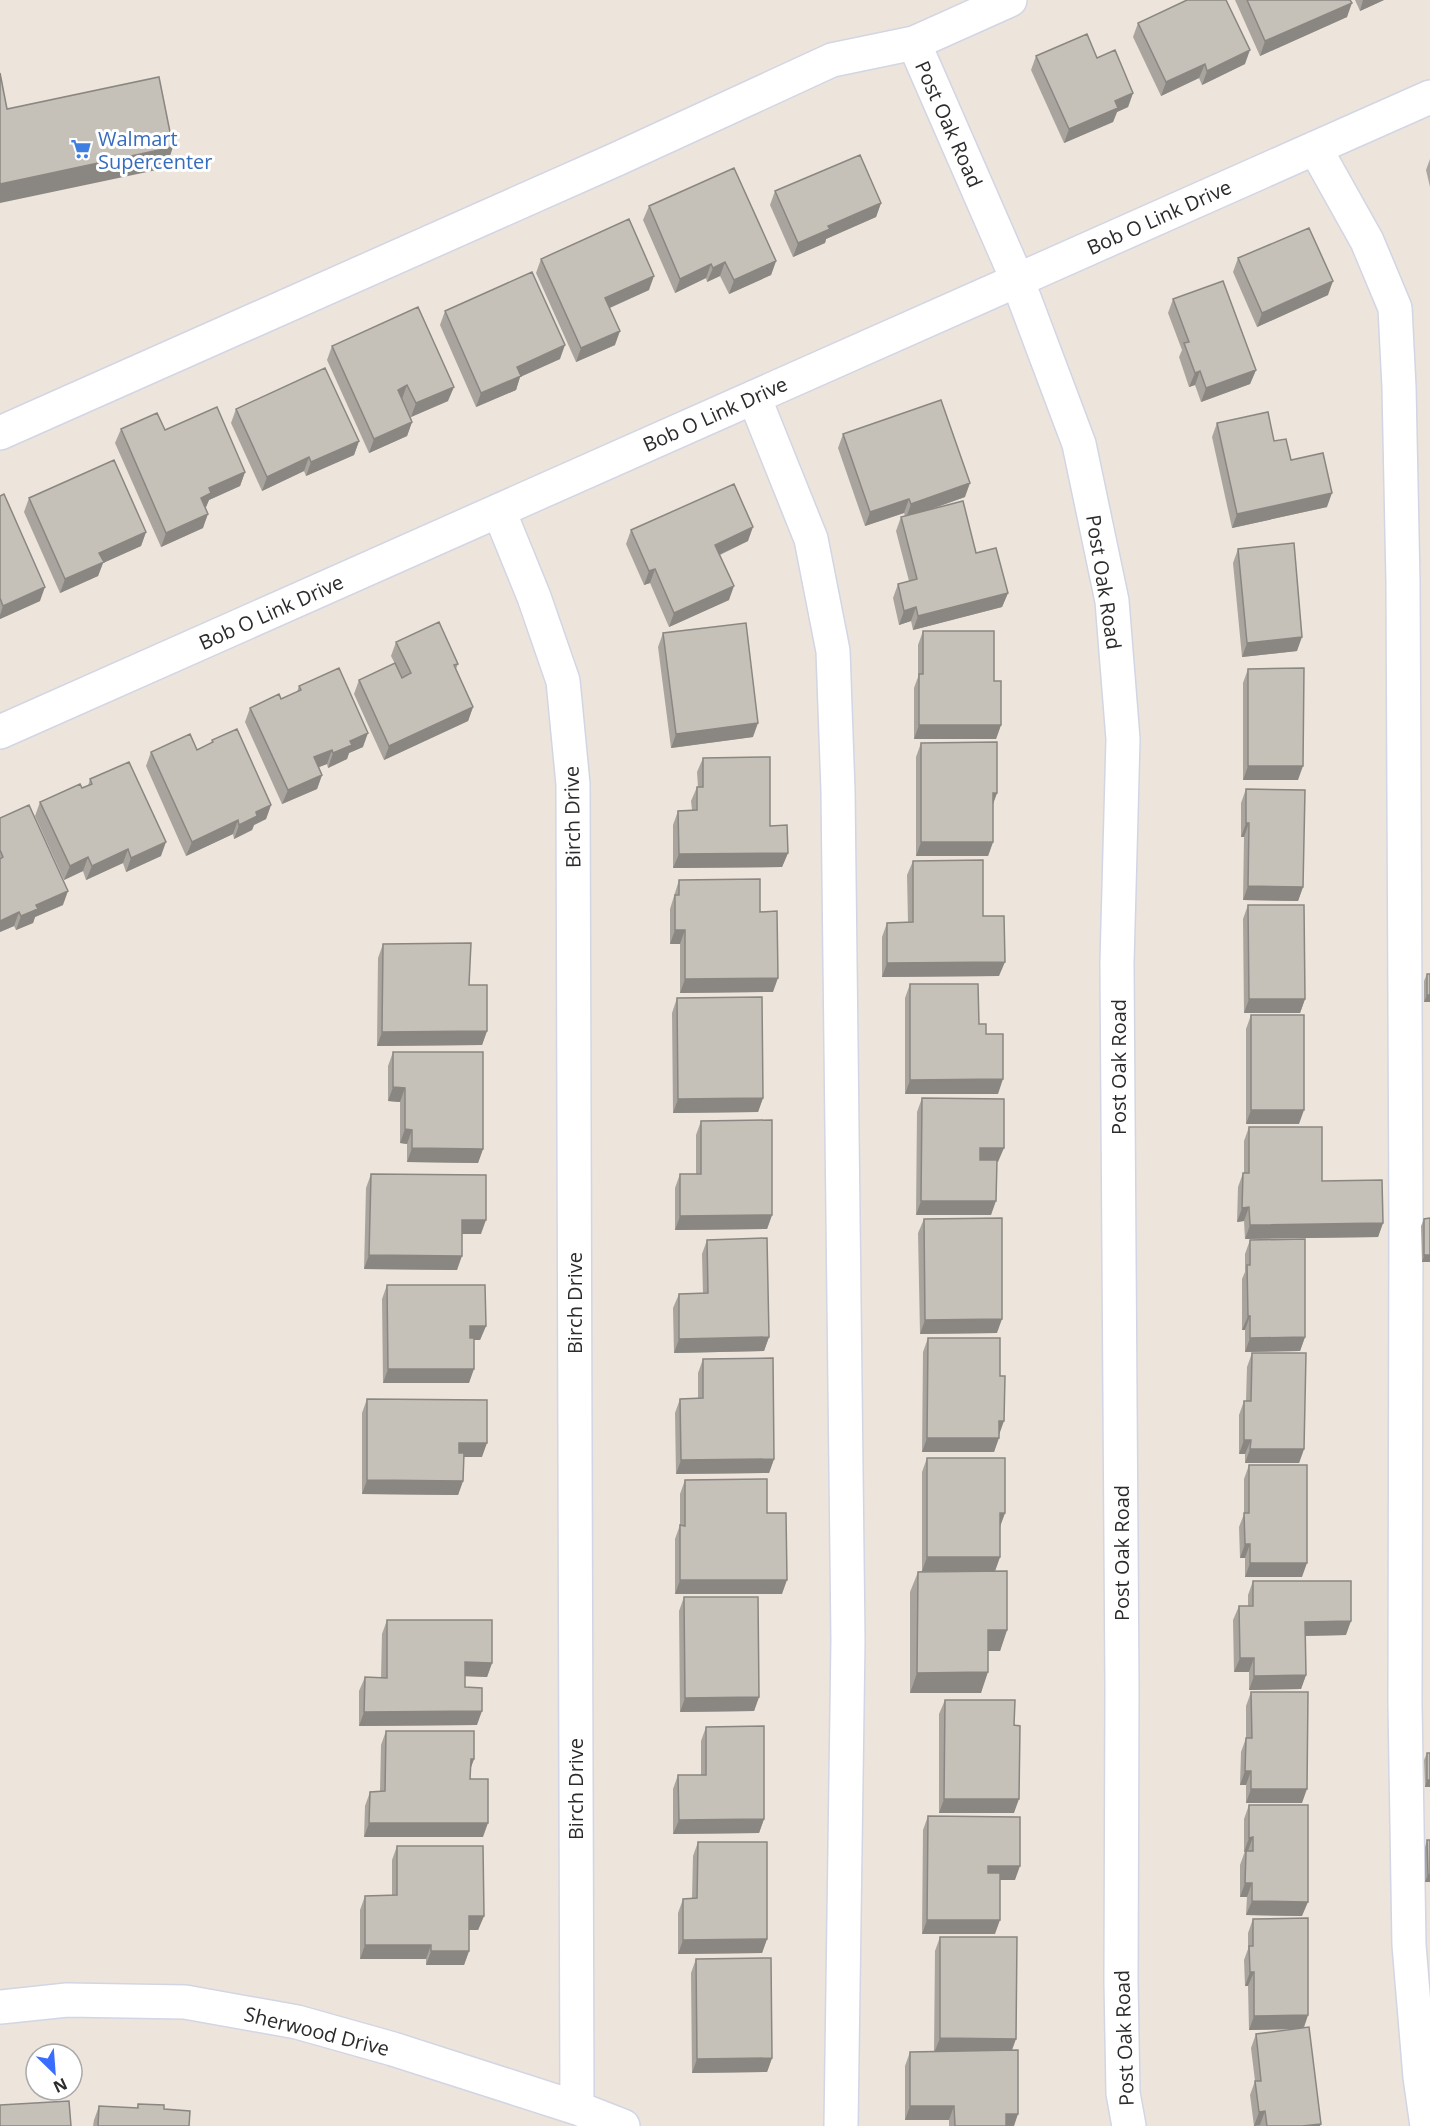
<svg xmlns="http://www.w3.org/2000/svg" width="1430" height="2126" font-family="'Open Sans',sans-serif">
	<style>
		.lines { fill: none; stroke-linecap: round; stroke-linejoin: round }
		.minor-casing { stroke: #d2d6e4; stroke-width: 36 }
		.minor { stroke: #fff; stroke-width: 33 }
		.wall { fill: #a9a59e }
		.shaded-wall { fill: #8a8681 }
		.building { fill: #c5c0b8; stroke: #8a8681; stroke-width: 1.5 }
		.labels { text-anchor: middle; dominant-baseline: central; stroke-width: 6; stroke-linejoin: round; paint-order: stroke }
		.street-label { font-size: 20px; fill: #2b2b2b; stroke: #fff }
		.shop-label { font-size: 20px; fill: #366cbe; stroke: #fff; text-anchor: start }
	</style>
	<rect width="100%" height="100%" fill="#ede4dc"/>
	<g class="lines">
		<g class="minor-casing">
			<path id="minor" d="M914 43 1017 279 1079 444 1112 601 1123 739 1117 963 1122 1689 1121 1982 1123 2093 1129 2126
				M1315 148 1367 241 1395 308 1399 387 1403 582 1406 1218 1405 1704 1409 1945 1420 2077 1427 2126
				M754 397 811 539 833 651 838 791 848 1640 841 2126
				M0 433 617 159 832 60 914 43 1010 0
				M499 511 534 597 563 681 573 784 577 2108
				M0 732 1430 97
				M0 2007 67 2000 185 2002 297 2022 393 2049 577 2108 623 2126"/>
		</g>
		<use href="#minor" class="minor"/>
	</g>
	<path class="wall" d="M1235 0H1350L1347 17 1260 56Z
		M1355 0H1384L1360 11Z
		M1138 23 1245 64 1202 85 1199 78 1161 96 1133 37Z
		M1036 56 1097 58 1133 93 1128 107 1117 112 1113 122 1064 143 1031 70Z
		M1430 159V187L1426 170Z
		M775 191 881 203 876 217 826 239 825 243 793 257 770 205Z
		M649 206 776 261 771 275 729 294 720 276 707 282 706 278 675 293 643 220Z
		M1238 258 1328 295 1257 327 1233 272Z
		M541 259 649 290 610 308 615 345 576 362 536 273Z
		M1173 299 1256 370 1250 384 1201 402 1195 385 1189 387 1179 357 1182 350 1168 313Z
		M445 311 560 359 520 377 516 390 476 407 440 325Z
		M332 346 448 401 411 417 412 422 407 436 369 453 327 360Z
		M236 409 359 441 354 455 306 476 304 471 262 491 231 423Z
		M1217 423 1274 441 1291 460 1327 507 1232 528 1212 437Z
		M121 429 165 430 245 472 240 486 209 500 206 507H205L203 528 161 547 115 443Z
		M843 434 965 497 931 509 976 553 1008 593 1002 607 913 630 911 621 899 625 893 598 898 584 909 581 896 531 901 517 905 516 904 513 865 526 838 448Z
		M0 496 40 601 0 619Z
		M29 498 146 532 141 546 103 563 98 576 60 593 24 512Z
		M631 530 748 541 720 555 729 600 669 627 650 583 644 585 626 544Z
		M1238 549 1297 651 1242 657 1233 563Z
		M923 631 994 681 1001 725 996 739H914V688L918 677V645Z
		M663 633 753 737 671 748 658 647Z
		M396 642 458 664 456 669 473 707 468 721 384 760 354 694 359 680 395 664 391 656Z
		M1248 669 1298 780H1243V683Z
		M299 686 363 747 349 753 347 759 328 768 327 764 319 767 322 775 317 789 282 804 245 722 250 708 281 699 297 692Z
		M212 740 271 805 266 819 254 825 252 830 234 839 233 834 186 856 146 766 151 752 197 750 211 743Z
		M921 743 997 793 993 803V842L988 856H916V757Z
		M703 758 770 826 788 853 782 867 673 868V825L678 811 692 810 691 801 697 787H698L697 772Z
		M90 779 161 856 126 872 123 863 86 880 83 871 64 880 35 816 40 802 88 786Z
		M1246 789 1303 887 1298 901 1243 900 1244 837H1241V803Z
		M0 818 63 905 35 917 33 923 16 930 14 926 0 932Z
		M913 861 999 976 882 977V937L887 923 908 922 907 875Z
		M679 880 760 912 773 992 680 993V944H670V909Z
		M1248 905 1305 999 1300 1013H1244L1243 919Z
		M383 944 469 985 487 1031 482 1045 377 1046 378 958Z
		M1427 974H1430V1002H1424V981Z
		M910 984 979 1024 986 1034 998 1094H905V998Z
		M677 998 763 1098 758 1112 673 1113 672 1013Z
		M1251 1015 1299 1124H1246V1029Z
		M393 1052 483 1149 478 1163 407 1162V1144L400 1143V1102L388 1101V1066Z
		M922 1098 998 1162H997L991 1215H916L917 1112Z
		M701 1121 772 1215 767 1229 675 1230V1188L680 1174H696V1135Z
		M1249 1127 1322 1181 1383 1223 1378 1237 1245 1239 1244 1221 1237 1222 1238 1187 1243 1173H1244V1141Z
		M371 1174 481 1234H462L457 1270 364 1269 366 1188Z
		M924 1219 997 1333 920 1334 918 1233Z
		M1424 1219 1430 1262H1422L1421 1226Z
		M707 1240 769 1337 764 1351 674 1353 673 1308 679 1294H703L702 1254Z
		M1250 1240 1305 1337 1300 1351 1245 1352V1330H1242V1279L1245 1272V1254Z
		M387 1285 486 1326 480 1340H474L469 1383H383L382 1299Z
		M928 1338 999 1435 994 1452H922L923 1352Z
		M1252 1353 1304 1449 1299 1463H1245V1454H1239V1415L1244 1401H1246L1247 1367Z
		M703 1359 774 1459 769 1473 676 1474 675 1413 680 1399 698 1398V1373Z
		M367 1399 482 1457H464L463 1481 458 1495 362 1494V1413Z
		M927 1458 1005 1513 1000 1525V1557L995 1571 1007 1630 1000 1651H988L981 1693H910V1592L918 1572 922 1571V1472Z
		M1249 1465 1302 1577H1245V1558H1240L1239 1527 1244 1514V1479Z
		M685 1480 767 1513 782 1594H675V1539L680 1525V1494Z
		M1253 1581 1346 1635 1306 1636V1675L1301 1689 1249 1690V1672H1234L1233 1620 1239 1606H1248V1595Z
		M684 1597 759 1697 754 1711 680 1712 679 1611Z
		M387 1620 492 1663 487 1677 465 1676V1687L477 1725 359 1726V1691L365 1677 381 1678 382 1634Z
		M1251 1692 1302 1803H1246V1785H1240L1241 1752 1246 1738V1706Z
		M945 1700 1014 1813H939V1714Z
		M706 1727 764 1819 759 1833 673 1834V1789L678 1775H701V1741Z
		M386 1731 474 1759 470 1769V1779L483 1837H364L365 1806 370 1792 380 1791 381 1745Z
		M1427 1753 1430 1787H1425L1424 1760Z
		M1249 1805 1302 1916 1246 1915 1247 1897H1240V1865L1245 1851 1244 1852V1819Z
		M928 1816 1015 1880H1000L995 1934H922L923 1830Z
		M1427 1840 1430 1882H1425V1847Z
		M698 1842 767 1939 762 1953 678 1954V1913L683 1899 692 1898 693 1856Z
		M397 1846 484 1916 478 1930H469V1951L464 1965H426V1959H360V1910L365 1896 392 1895V1860Z
		M1253 1919 1308 2015 1304 2028 1320 2126H1254L1250 2095 1255 2081 1251 2048 1256 2034 1296 2029 1249 2030 1248 1986H1245L1244 1960 1248 1949V1933Z
		M940 1937 1012 2051 1014 2126H949V2120H905V2066L910 2052H934L935 1951Z
		M696 1959 772 2058 767 2072 692 2073 691 1973Z
		M138 2104 164 2109 189 2126H93L94 2120 99 2106 137 2108Z"/>
	<path class="shaded-wall" d="M1363 0H1384L1360 11Z
		M1352 3 1347 17 1260 56 1265 41Z
		M1250 50 1245 64 1202 85 1207 71Z
		M1205 64 1199 78 1161 96 1166 82Z
		M1133 93 1128 107 1117 112 1113 122 1064 143 1069 129 1115 101Z
		M173 147 166 168 0 203V184Z
		M881 203 876 217 826 239 825 243 793 257 798 243 828 226Z
		M776 261 771 275 729 294 734 280Z
		M725 262 720 276 707 282 713 268Z
		M711 264 706 278 675 293 680 279Z
		M654 276 649 290 600 312 605 298Z
		M1333 281 1328 295 1257 327 1262 313Z
		M620 331 615 345 576 362 581 348Z
		M565 345 560 359 520 377 516 390 476 407 481 393 517 367Z
		M1256 370 1250 384 1201 402 1206 388Z
		M1200 371 1195 385 1189 387 1195 373Z
		M407 385 402 399 398 390Z
		M454 387 448 401 411 417 416 403Z
		M412 422 407 436 369 453 374 439Z
		M359 441 354 455 306 476 311 462Z
		M309 457 304 471 262 491 267 477Z
		M245 472 240 486 209 500 206 507 196 512 201 498 209 488Z
		M970 483 965 497 906 518 911 504Z
		M1332 493 1327 507 1232 528 1237 514Z
		M909 499 904 513 865 526 870 512Z
		M208 514 203 528 161 547 166 533Z
		M753 527 748 541 710 559 715 545Z
		M146 532 141 546 103 563 98 576 60 593 65 579 99 553Z
		M655 569 650 583 644 585 649 571Z
		M734 586 729 600 669 627 674 613Z
		M45 587 40 601 0 619V615L3 606Z
		M1008 593 1002 607 913 630 918 616Z
		M916 607 911 621 899 625 904 611Z
		M1302 637 1297 651 1242 657 1247 643Z
		M473 707 468 721 384 760 389 746Z
		M758 723 753 737 671 748 676 734Z
		M919 725H1001L996 739H914Z
		M368 733 363 747 349 753 347 759 328 768 333 753 350 741Z
		M332 750 327 764 309 771 314 757Z
		M1248 766H1303L1298 780H1243Z
		M322 775 317 789 282 804 288 790Z
		M993 793H997L992 807Z
		M271 805 266 819 254 825 252 830 234 839 239 825 256 812Z
		M238 820 233 834 186 856 192 842Z
		M1246 823H1249L1244 837H1241Z
		M166 842 161 856 126 872 131 858Z
		M921 842H993L988 856H916Z
		M128 849 123 863 86 880 92 866Z
		M788 853 782 867 673 868 679 854Z
		M88 857 83 871 64 880 70 866Z
		M1248 886 1303 887 1298 901 1243 900Z
		M68 891 63 905 35 917 33 923 16 930 21 916 36 905Z
		M19 912 14 926 0 932V921Z
		M675 930H685L680 944H670Z
		M1005 962 999 976 882 977 887 963Z
		M778 978 773 992 680 993 685 979Z
		M1427 995H1430V1002H1424Z
		M1249 999H1305L1300 1013H1244Z
		M487 1031 482 1045 377 1046 382 1032Z
		M1003 1079 998 1094H905L910 1080Z
		M393 1087 405 1088 400 1102 388 1101Z
		M763 1098 758 1112 673 1113 678 1099Z
		M1251 1110H1304L1299 1124H1246Z
		M405 1129 412 1130 407 1144 400 1143Z
		M412 1148 483 1149 478 1163 407 1162Z
		M980 1148H1004L998 1162H975Z
		M921 1201H996L991 1215H916Z
		M1249 1207 1244 1221 1237 1222 1242 1208Z
		M772 1215 767 1229 675 1230 680 1216Z
		M462 1220H486L481 1234H457Z
		M1383 1223 1378 1237 1245 1239 1250 1225Z
		M369 1255 462 1256 457 1270 364 1269Z
		M1424 1255H1430V1262H1422Z
		M1248 1316H1250L1245 1330H1242Z
		M1002 1319 997 1333 920 1334 925 1320Z
		M470 1326H486L480 1340H465Z
		M769 1337 764 1351 674 1353 679 1339Z
		M1305 1337 1300 1351 1245 1352 1250 1338Z
		M388 1369H474L469 1383H383Z
		M999 1421H1004L999 1435Z
		M927 1438H999L994 1452H922Z
		M1244 1440H1251L1245 1454H1239Z
		M459 1443H487L482 1457H454Z
		M1250 1449H1304L1299 1463H1245Z
		M774 1459 769 1473 676 1474 681 1460Z
		M367 1480 463 1481 458 1495 362 1494Z
		M1000 1513H1005L1000 1527Z
		M1245 1544H1250L1245 1558H1240Z
		M927 1557H1000L995 1571H922Z
		M1250 1563H1307L1302 1577H1245Z
		M680 1580H787L782 1594H675Z
		M1351 1621 1346 1635 1300 1636 1305 1622Z
		M988 1630H1007L1000 1651H981Z
		M1240 1658H1254L1249 1672H1234Z
		M465 1662 492 1663 487 1677 460 1676Z
		M988 1672 981 1693H910L917 1673Z
		M1306 1675 1301 1689 1249 1690 1254 1676Z
		M759 1697 754 1711 680 1712 685 1698Z
		M482 1711 477 1725 359 1726 364 1712Z
		M471 1759H474L469 1773Z
		M1245 1771H1251L1246 1785H1240Z
		M1427 1780H1430V1787H1425Z
		M1251 1789H1307L1302 1803H1246Z
		M944 1799H1019L1014 1813H939Z
		M764 1819 759 1833 673 1834 679 1820Z
		M369 1823H488L483 1837H364Z
		M1253 1837 1248 1851 1244 1852 1249 1838Z
		M988 1866H1020L1015 1880H983Z
		M1428 1875H1430V1882H1425Z
		M1245 1883H1252L1247 1897H1240Z
		M1252 1901 1308 1902 1302 1916 1246 1915Z
		M469 1916H484L478 1930H464Z
		M927 1920H1000L995 1934H922Z
		M767 1939 762 1953 678 1954 683 1940Z
		M365 1945H431L426 1959H360Z
		M431 1951H469L464 1965H426Z
		M1250 1972H1254L1248 1986H1245Z
		M1308 2015 1303 2029 1249 2030 1254 2016Z
		M940 2038 1016 2039 1011 2053H934Z
		M772 2058 767 2072 692 2073 697 2059Z
		M910 2106H954L949 2120H905Z
		M1265 2111 1260 2125 1254 2126 1259 2112Z
		M1006 2114H1018L1014 2126H1002Z
		M1321 2124 1320 2126H1302Z"/>
	<path class="building" d="M1187 0H1226L1250 50 1207 71 1205 64 1166 82 1138 23Z
		M1247 0H1350L1352 3 1265 41Z
		M1087 34 1097 58 1115 50 1133 93 1115 101 1118 108 1069 129 1036 56Z
		M0 73 7 109 159 77 173 147 0 184Z
		M860 155 881 203 828 226 830 229 798 243 775 191Z
		M734 168 776 261 734 280 725 262 713 268 711 264 680 279 649 206Z
		M629 219 654 276 605 298 620 331 581 348 541 259Z
		M1309 228 1333 281 1262 313 1238 258Z
		M532 272 565 345 517 367 521 376 481 393 445 311Z
		M1223 281 1256 370 1206 388 1200 371 1195 373 1184 343 1189 342 1173 299Z
		M418 307 454 387 416 403 407 385 398 390 412 422 374 439 332 346Z
		M325 368 359 441 311 462 309 457 267 477 236 409Z
		M941 400 970 483 911 504 909 499 870 512 843 434Z
		M217 407 245 472 209 488 211 493 201 498 208 514 166 533 121 429 157 413 165 430Z
		M1268 412 1274 441 1286 439 1291 460 1323 453 1332 493 1237 514 1217 423Z
		M114 460 146 532 99 553 104 562 65 579 29 498Z
		M734 484 753 527 715 545 734 586 674 613 655 569 649 571 631 530Z
		M4 494 45 587 3 606 0 598V496Z
		M963 501 976 553 996 548 1008 593 918 616 916 607 904 611 898 584 917 579 901 517Z
		M1294 543 1302 637 1247 643 1238 549Z
		M439 622 458 664 454 665 473 707 389 746 359 680 395 663 402 678 411 673 396 642Z
		M746 623 758 723 676 734 663 633Z
		M923 631H994V681H1001V725H919V674H923Z
		M339 668 368 733 350 741 352 745 333 753 332 750 314 757 322 775 288 790 250 708 279 694 281 699 301 690 299 686Z
		M1304 668 1303 766H1248V669Z
		M237 729 271 805 256 812 257 816 239 825 238 820 192 842 151 752 190 734 197 750 213 742 212 740Z
		M997 742V793H993V842H921V743Z
		M770 757V826L787 825 788 853 679 854 678 811 697 810V787H703V758Z
		M129 762 166 842 131 858 128 849 92 866 88 857 70 866 40 802 80 784 82 788 92 784 90 779Z
		M1246 789 1305 790 1303 887 1248 886 1249 823H1246Z
		M29 805 68 891 36 905 38 909 21 916 19 912 0 921V859L3 857 0 850V818Z
		M983 860V916H1004L1005 962 887 963V923L913 922V861Z
		M760 879V912L777 911 778 978 685 979V930H675V895H679V880Z
		M1248 905H1304L1305 999H1249Z
		M471 943 469 985H487V1031L382 1032 383 944Z
		M1427 974H1430V995H1427Z
		M910 984H978L979 1024H986V1034H1003V1079L910 1080Z
		M762 997 763 1098 678 1099 677 998Z
		M1251 1015H1304V1110H1251Z
		M393 1052H483V1149L412 1148V1130L405 1129V1088L393 1087Z
		M922 1098 1004 1099V1148H980V1160H997L996 1201H921Z
		M772 1120V1215L680 1216V1174H701V1121Z
		M1249 1127H1322V1181L1382 1180 1383 1223 1250 1225 1249 1207 1242 1208 1243 1173H1249Z
		M371 1174 486 1175V1220H462V1256L369 1255Z
		M1002 1218V1319L925 1320 924 1219Z
		M1430 1218V1255H1424V1219Z
		M767 1238 769 1337 679 1339V1294L708 1293 707 1240Z
		M1305 1239V1337L1250 1338V1316H1248L1247 1265H1250V1240Z
		M387 1285H485L486 1326H470V1338H474V1369H388Z
		M928 1338H1000V1376H1005L1004 1421H999V1438H927Z
		M1252 1353H1306L1304 1449H1250L1251 1440H1244V1401H1251Z
		M773 1358 774 1459 681 1460 680 1399 703 1398V1359Z
		M367 1399 487 1400V1443H459V1453H464L463 1481 367 1480Z
		M927 1458H1005V1513H1000V1557H927Z
		M1249 1465H1307V1563H1250V1544H1245L1244 1513H1249Z
		M767 1479V1513H786L787 1580H680V1525L685 1526V1480Z
		M1007 1571V1630H988V1672L917 1673 918 1572Z
		M1253 1581H1351V1621L1305 1622 1306 1675 1254 1676V1658H1240L1239 1606H1253Z
		M684 1597H758L759 1697 685 1698Z
		M387 1620H492V1663L465 1662V1687L482 1688V1711L364 1712 365 1677 387 1678Z
		M1251 1692H1308L1307 1789H1251V1771H1245L1246 1738H1252Z
		M945 1700H1015L1014 1725 1020 1726 1019 1799H944Z
		M764 1726V1819L679 1820 678 1775H706V1727Z
		M386 1731H474V1759H471L470 1779H488V1823H369L370 1792 385 1791Z
		M1427 1753H1430V1780H1427Z
		M1249 1805H1308V1902L1252 1901V1883H1245L1246 1851H1253V1837L1249 1838Z
		M928 1816 1020 1817V1866H988V1873H1000V1920H927Z
		M1427 1840H1430V1875H1428Z
		M698 1842H767V1939L683 1940V1899L697 1898Z
		M397 1846H483L484 1916H469V1951H431V1945H365V1896L397 1895Z
		M1308 1918V2015L1254 2016V1972H1250L1249 1946H1253V1919Z
		M940 1937H1017L1016 2039 940 2038Z
		M771 1958 772 2058 697 2059 696 1959Z
		M1309 2027 1321 2124 1302 2126H1267L1265 2111 1259 2112 1255 2081H1261L1256 2034Z
		M1018 2050V2114H1006V2126H955L954 2106H910V2052Z
		M69 2101 71 2126H0V2105Z
		M138 2104 164 2105V2109L190 2111 189 2126H98L99 2106 138 2108Z"/>
	<defs>
		<g id="supermarket-bare" transform="scale(1.62)"><path d="M-6-5.5h2.5l.6 2H6L4.5 2H-2.5L-4.4-4H-6ZM-1.5 3.2a1.3 1.3 0 1 0 .1 0ZM3 3.2a1.3 1.3 0 1 0 .1 0Z" fill="#3f7fe0" stroke="#fff" stroke-width="2.5" paint-order="stroke"/></g>
	</defs>
	<g fill-rule="evenodd">
		<use href="#supermarket-bare" x="81" y="149"/>
	</g>
	<g class="labels">
		<g class="street-label">
			<text transform="translate(949 124) rotate(66)">Post Oak Road</text>
			<text transform="translate(1159 217) rotate(-24)">Bob O Link Drive</text>
			<text transform="translate(715 414) rotate(-24)">Bob O Link Drive</text>
			<text transform="translate(1104 582) rotate(81)">Post Oak Road</text>
			<text transform="translate(271 612) rotate(-24)">Bob O Link Drive</text>
			<text transform="translate(572 817) rotate(-91)">Birch Drive</text>
			<text transform="translate(1118 1067) rotate(-90)">Post Oak Road</text>
			<text transform="translate(574 1303) rotate(-90)">Birch Drive</text>
			<text transform="translate(1121 1553) rotate(-90)">Post Oak Road</text>
			<text transform="translate(575 1789) rotate(-90)">Birch Drive</text>
			<text transform="translate(317 2031) rotate(14)">Sherwood Drive</text>
			<text transform="translate(1124 2038) rotate(-92)">Post Oak Road</text>
		</g>
		<g class="shop-label">
			<text x="98" y="138">Walmart<tspan x="98" dy="23">Supercenter</tspan></text>
		</g>
	</g>
	<g transform="translate(54 2072) rotate(155)"><circle r="28" fill="#ffffff" stroke="#aaaaaa" stroke-width="1.5"/>
	<path d="M0-4.5L10 22L0 15L-10 22Z" fill="#396dfe"/>
	<text y="-9" font-size="16" font-weight="bold" text-anchor="middle" fill="#2b2b2b">N</text>
	</g>
</svg>
